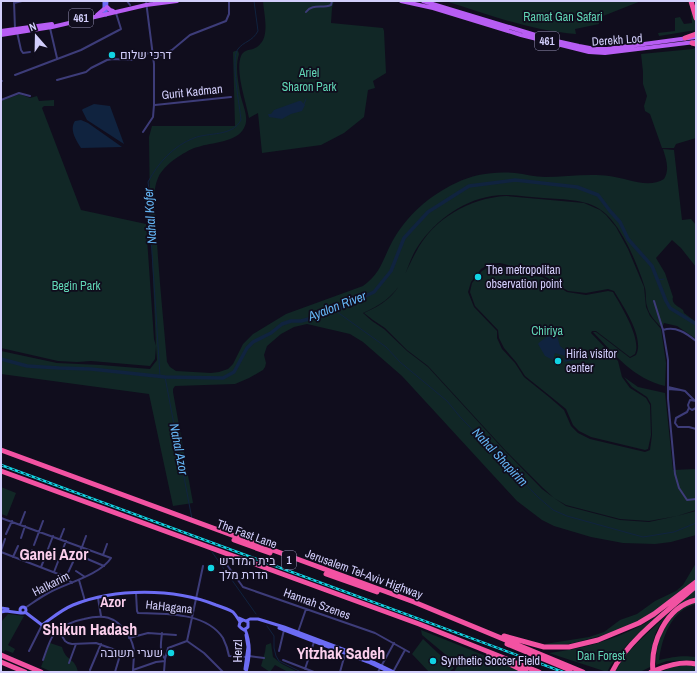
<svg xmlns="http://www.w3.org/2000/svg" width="697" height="673" font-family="'Archivo Narrow',Heebo,sans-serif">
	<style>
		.green { fill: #112726 }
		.water { fill: #10233f }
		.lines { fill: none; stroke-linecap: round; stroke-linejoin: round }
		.stream { stroke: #10233f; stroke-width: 1 }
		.river { stroke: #10233f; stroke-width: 3.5 }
		.street { stroke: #3d3c79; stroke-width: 2 }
		.secondary { stroke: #6c6cf4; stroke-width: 3 }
		.primary { stroke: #b75df3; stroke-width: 4 }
		.highway { stroke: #f252a2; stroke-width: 5 }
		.rail-casing { stroke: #11d4e3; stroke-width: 2.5 }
		.rail { stroke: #100d1d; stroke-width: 1; stroke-dasharray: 3; stroke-linecap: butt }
		.poi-dot { fill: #11d4e3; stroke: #100d1d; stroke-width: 1.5 }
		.labels { text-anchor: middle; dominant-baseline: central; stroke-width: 3.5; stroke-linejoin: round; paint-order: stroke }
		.shield { fill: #100d1d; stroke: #9894b8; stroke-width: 1 }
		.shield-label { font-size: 11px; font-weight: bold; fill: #d2cefb }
		.park-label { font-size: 12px; fill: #60d5b5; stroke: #100d1d }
		.street-label { font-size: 12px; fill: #d2cefb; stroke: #100d1d }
		.poi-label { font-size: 12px; fill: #d2cefb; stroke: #100d1d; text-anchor: start }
		.water-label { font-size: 13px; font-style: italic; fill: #64b4f3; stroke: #100d1d }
		.quarter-label { font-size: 14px; font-weight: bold; fill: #fbcfec; stroke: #100d1d }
		.district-label { font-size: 16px; font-weight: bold; fill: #fbcfec; stroke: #100d1d }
	</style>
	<rect width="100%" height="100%" fill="#100d1d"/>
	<path class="green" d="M263 1H334L332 8 331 23 383 28 384 31 386 73 373 81 375 88 368 90 364 117 344 133 321 145 262 153 258 113 249 118C246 101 235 72 241 56 243 51 248 50 253 49 272 42 264 16 263 1Z
		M445 1H641L598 18 599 24 575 29 576 34C531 31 487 14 445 1Z
		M692 12 696 24V30L659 36 658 33 675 31V18L680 17 684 24 692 23 691 13Z
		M696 47V138L676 144 674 148H662L650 114 645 111 644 106 647 96 643 84V72L641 54 693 49Z
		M235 51H238L239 54C235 67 238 80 240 93 242 104 250 118 244 128 236 143 212 142 198 147 192 148 186 152 181 155 173 160 162 168 158 178 152 191 155 209 156 223 158 269 163 315 167 362L170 367 176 371 211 373 219 372 228 369 233 364 243 344 253 334 286 314 363 286C381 273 382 261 392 242 406 216 430 195 456 183 473 174 496 171 515 173 525 174 535 177 545 177 565 177 589 173 609 176 626 178 648 189 664 179 670 169 666 159 663 149L674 150 682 220 691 219 696 225V267L681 248 672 240 656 258 665 273 673 297C671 304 678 306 683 310L684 313 696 322V339L677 326 664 323 662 328C656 322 649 315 647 306 645 299 647 292 644 285 637 263 623 230 606 214 589 198 564 200 543 198 526 197 508 193 492 196 460 201 431 224 415 251 410 260 407 271 402 281 393 297 379 306 363 313L372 321 384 329 407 351 428 367 505 451 542 489 554 498 566 506 620 520 649 522 677 516 696 511V535L671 542 655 544 623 543 591 537 554 526 542 520 517 501 402 376 363 342 350 334 307 324 294 327 281 334 267 346 264 355 266 363 265 367 263 370 249 378 235 384 175 386 173 389V392L193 503 173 506 149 394 1 374V351L57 363 101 365 150 369 157 360 156 346 155 359 150 366 91 361 77 362 58 361 1 348V101L20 94 30 98 37 96 39 101 54 100V106H44L42 108 81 210 146 224 154 339 156 346 150 211 149 137 152 126H235L233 52Z
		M506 196 584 203 600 210 606 215 616 227 628 249 644 287 646 307 650 316 661 329 666 363 665 386C634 379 614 354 593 332H596L630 358 636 355C645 338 623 306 614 291L608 289 586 293 568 291 543 275 526 273 508 265 500 263 489 264 481 269 471 282 468 292 474 307 497 331V338L502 349 515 363 524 377 549 397 564 410 571 426 578 433 590 439 645 452 650 450 652 435 651 404 647 397 632 387 624 377 638 387 665 393 673 470 696 469V510L677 516 649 521 620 519 566 505 554 498 543 488 506 451 428 366 407 350 385 328 373 320 364 313C401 297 399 283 416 252 433 219 469 198 506 196Z
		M500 265 525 275 542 277 567 292 586 295 608 291 613 292C621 306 642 339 635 354L630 357 596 331H592L591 333 618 361 622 377 630 388 646 398 650 405 651 435 648 449 645 450 591 437 579 431 573 425 566 409 550 396 525 376 516 362 504 348 499 338 498 330 475 306 470 292 472 283 482 271 490 266Z
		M1 487 16 493 7 516 1 514Z
		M696 563V579C683 590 669 602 655 611 632 626 607 635 581 641 569 644 557 647 545 645V644L589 637 604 632 620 620 637 614 655 601 676 591 683 585Z
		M696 588V597C679 602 661 618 655 635 652 645 651 656 650 667L640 672H615L624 657 640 640Z
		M678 599C654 621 622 644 607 672L549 653C581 649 611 641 640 626 653 620 666 608 678 599Z
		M696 602V604C671 610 662 638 659 660 673 657 681 655 696 657V660L667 661 656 665C656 659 656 652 658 646 662 626 677 608 696 602Z
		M8 614 24 616 8 645 15 649 13 653 5 650 4 652 1 650V622Z
		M421 630 501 662 522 672H454L458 665 422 635Z
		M423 639 454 668 449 672H429L412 654Z
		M50 643 62 647C66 662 75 657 78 672H52L41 667Z
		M271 643 273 657 282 664 296 671 295 672H288L275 665 270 672 261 666 265 652 266 645Z
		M690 665 696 667V672H661L672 667Z"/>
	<path class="water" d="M299 101H301L305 105 302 111 291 114 282 119 269 117 268 114H271L274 110Z
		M94 104 110 106 124 144 87 120 82 110 83 109Z
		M81 120 88 123 122 147 81 148C76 140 69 130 75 121Z
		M550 334 554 336H557L560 346 566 351H569L574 360 564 362 565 356 555 353 553 360 545 356 538 344C542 339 546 339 550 334Z"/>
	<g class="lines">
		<path class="stream" d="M304 104 306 99
			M658 280 664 279
			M333 309 386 347 400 362 447 401 461 418 538 497 553 510 567 516 643 537 674 532 696 523
			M160 376 150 222V196L148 182C158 163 173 146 194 138 209 132 232 137 241 120 240 107 230 58 238 49 244 41 252 42 258 31L254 1
			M165 377 192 519
			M212 552 256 614
			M267 626 274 636V648L276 656 279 661 301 672
			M691 672 696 667"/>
		<path class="river" d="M1 359 27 366 59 368 91 369 165 377 223 378 234 372 247 348 253 342 271 333 282 324 291 321H301L316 317 333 309 340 308 374 292 391 271 404 238 428 212 469 186 515 180 577 187 598 195 610 211 620 222 628 239 652 266 666 301 670 308 696 324"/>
		<path class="street" d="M14 1 15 29
			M127 1 130 5
			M149 1 151 2
			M14 3 22 1
			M331 5 332 1
			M306 12C313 3 322 9 331 5
			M50 28 57 58
			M17 32 21 50 23 53 30 52
			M152 57 164 54 172 50 190 35 226 21 229 14V1
			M15 75 81 50 121 29 116 13
			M57 80 86 72 91 68 107 60 113 59 131 60 151 52
			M1 81H2
			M1 100 19 93 30 96
			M155 105 231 97
			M143 132 153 117 154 105V64L146 1
			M654 301 663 330
			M696 341C686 333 676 326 663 330L668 360V399L675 474 679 488 687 500 696 499
			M668 387 685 391 694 400
			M668 389 681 390
			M696 401 690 400 688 405 689 408 692 410 696 408
			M689 408 687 412 676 418 675 423 678 427H689L696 429
			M1 518 111 558C101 574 68 583 52 591 42 596 34 602 25 608
			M20 525 25 512
			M6 534 12 521
			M21 538 25 526
			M60 539 64 529
			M34 545 43 521
			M48 549 53 536
			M1 551 5 539
			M1 552 66 577 72 583
			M61 554 66 541
			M103 555 107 544
			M13 557 18 546
			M85 558 104 566
			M75 560 82 547 86 536
			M27 562 32 550
			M227 565 243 587 375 633 409 652
			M203 566 187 641 204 653 223 672
			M41 567 46 555
			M76 571 85 577
			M54 572 59 559
			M66 577 73 562
			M79 580 85 601
			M136 593 137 611 138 613C166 614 206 612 223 638 226 644 228 650 229 656L247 657
			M98 598 101 616
			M59 631 65 641 68 643 72 644 96 643 121 652 134 654
			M298 632 306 609
			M162 633C161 642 159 651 165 659
			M129 638 148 633 176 635
			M29 651 42 625 54 635
			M279 651 284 630
			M249 656 264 658
			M43 660C46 652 49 641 54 634 62 626 73 621 84 619 103 614 115 616 127 633 131 639 134 646 134 653 134 659 133 666 133 672
			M283 660 314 672
			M69 663 76 644
			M305 669 314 642
			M90 670 101 644
			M133 670 156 662 165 661
			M115 672 121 652
			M164 672 165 659 168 648 187 641
			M340 672 345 654
			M378 672 394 643
			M393 672 405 650"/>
		<path class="secondary" d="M104 1V13L106 15
			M106 15 107 1
			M20 610a3 3 0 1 1 6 0a3 3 0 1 1-6 0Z
			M1 608 8 609
			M1 612 6 611 21 613
			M25 612 42 625C52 618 61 610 73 605 115 588 174 588 216 605 222 607 228 609 233 612 236 615 238 619 240 622
			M239 618 248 622V627L244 630 241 628 239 626 240 622 243 620
			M246 621 250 619H258L284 627 361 656 394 672
			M279 628 292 633 368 662 387 671
			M245 629C251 644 250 657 246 672
			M245 669 248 647 246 635"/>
		<path class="primary" d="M401 1 433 8 521 35 589 52 605 53 695 42
			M423 1 552 40 579 46 595 49H607L696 37
			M107 7 110 10 113 11
			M97 15 104 9
			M1 31 52 24
			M1 35 52 27 146 5 177 1"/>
		<path class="highway" d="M691 1 696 18
			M685 38 696 34
			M692 43 696 44
			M1 450 414 602 583 672
			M1 471 419 624 539 672
			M234 540 270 553
			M326 574 377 592
			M504 636 544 647H569L598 640 639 623 654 614 696 582
			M507 644 570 670
			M489 654 526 672
			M1 655 41 672
			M1 662 25 672
			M612 672C627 641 670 609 696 586
			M651 672C666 666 680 661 696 664
			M653 672C650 643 666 607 696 600"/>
		<g class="rail-casing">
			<path id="rail" d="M1 465 563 672"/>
		</g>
		<use href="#rail" class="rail"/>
	</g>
	<g class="poi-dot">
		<circle cx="112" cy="55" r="4"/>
		<circle cx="478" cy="277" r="4"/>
		<circle cx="558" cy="361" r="4"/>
		<circle cx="211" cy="568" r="4"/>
		<circle cx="171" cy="653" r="4"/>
		<circle cx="433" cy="661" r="4"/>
	</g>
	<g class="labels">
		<g class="shield">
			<rect x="69" y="9" width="24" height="18" rx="3"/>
			<rect x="535" y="32" width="24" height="18" rx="3"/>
			<rect x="282" y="551" width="14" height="18" rx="3"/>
		</g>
		<g class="shield-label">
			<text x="81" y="18">461</text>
			<text x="547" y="41">461</text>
			<text x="289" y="560">1</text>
		</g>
		<g class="park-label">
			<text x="563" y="17">Ramat Gan Safari</text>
			<text x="309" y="73">Ariel<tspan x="309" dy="14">Sharon Park</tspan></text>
			<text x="76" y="286">Begin Park</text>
			<text x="547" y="331">Chiriya</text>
			<text x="601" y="656">Dan Forest</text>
		</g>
		<g class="street-label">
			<text transform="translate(617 40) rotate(-4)">Derekh Lod</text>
			<text transform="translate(192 92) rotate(-6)">Gurit Kadman</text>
			<text transform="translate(247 534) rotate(20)">The Fast Lane</text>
			<text transform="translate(364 574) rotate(20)">Jerusalem Tel-Aviv Highway</text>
			<text transform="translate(51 584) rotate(-27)">HaIkarim</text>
			<text transform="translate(317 604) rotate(20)">Hannah Szenes</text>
			<text transform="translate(169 607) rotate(6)">HaHagana</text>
			<text transform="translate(238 651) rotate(-90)">Herzl</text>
		</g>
		<g class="poi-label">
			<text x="120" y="55">דרכי שלום</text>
			<text x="486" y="270">The metropolitan<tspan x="486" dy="14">observation point</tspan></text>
			<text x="566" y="354">Hiria visitor<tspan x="566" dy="14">center</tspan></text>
			<text x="219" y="561">בית המדרש<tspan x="219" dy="14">הדרת מלך</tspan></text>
			<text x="163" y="653" text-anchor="end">שערי תשובה</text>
			<text x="441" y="661">Synthetic Soccer Field</text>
		</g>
		<g class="water-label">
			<text transform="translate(150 216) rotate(-94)">Nahal Kofer</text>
			<text transform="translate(337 306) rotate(-21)">Ayalon River</text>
			<text transform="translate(179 449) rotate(79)">Nahal Azor</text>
			<text transform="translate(500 457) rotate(47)">Nahal Shapirim</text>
		</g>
		<g class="quarter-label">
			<text x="113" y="602">Azor</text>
		</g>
		<g class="district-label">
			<text x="54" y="554">Ganei Azor</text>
			<text x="90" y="629">Shikun Hadash</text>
			<text x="341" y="653">Yitzhak Sadeh</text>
		</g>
	</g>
	<rect width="697" height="673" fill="none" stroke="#d2cefb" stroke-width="4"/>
	<g transform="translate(36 36) rotate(340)" stroke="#100d1d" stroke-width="3" paint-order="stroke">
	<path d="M0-3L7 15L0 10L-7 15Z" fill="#d2cefb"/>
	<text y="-6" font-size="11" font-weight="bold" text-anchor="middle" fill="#d2cefb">N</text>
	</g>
</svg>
